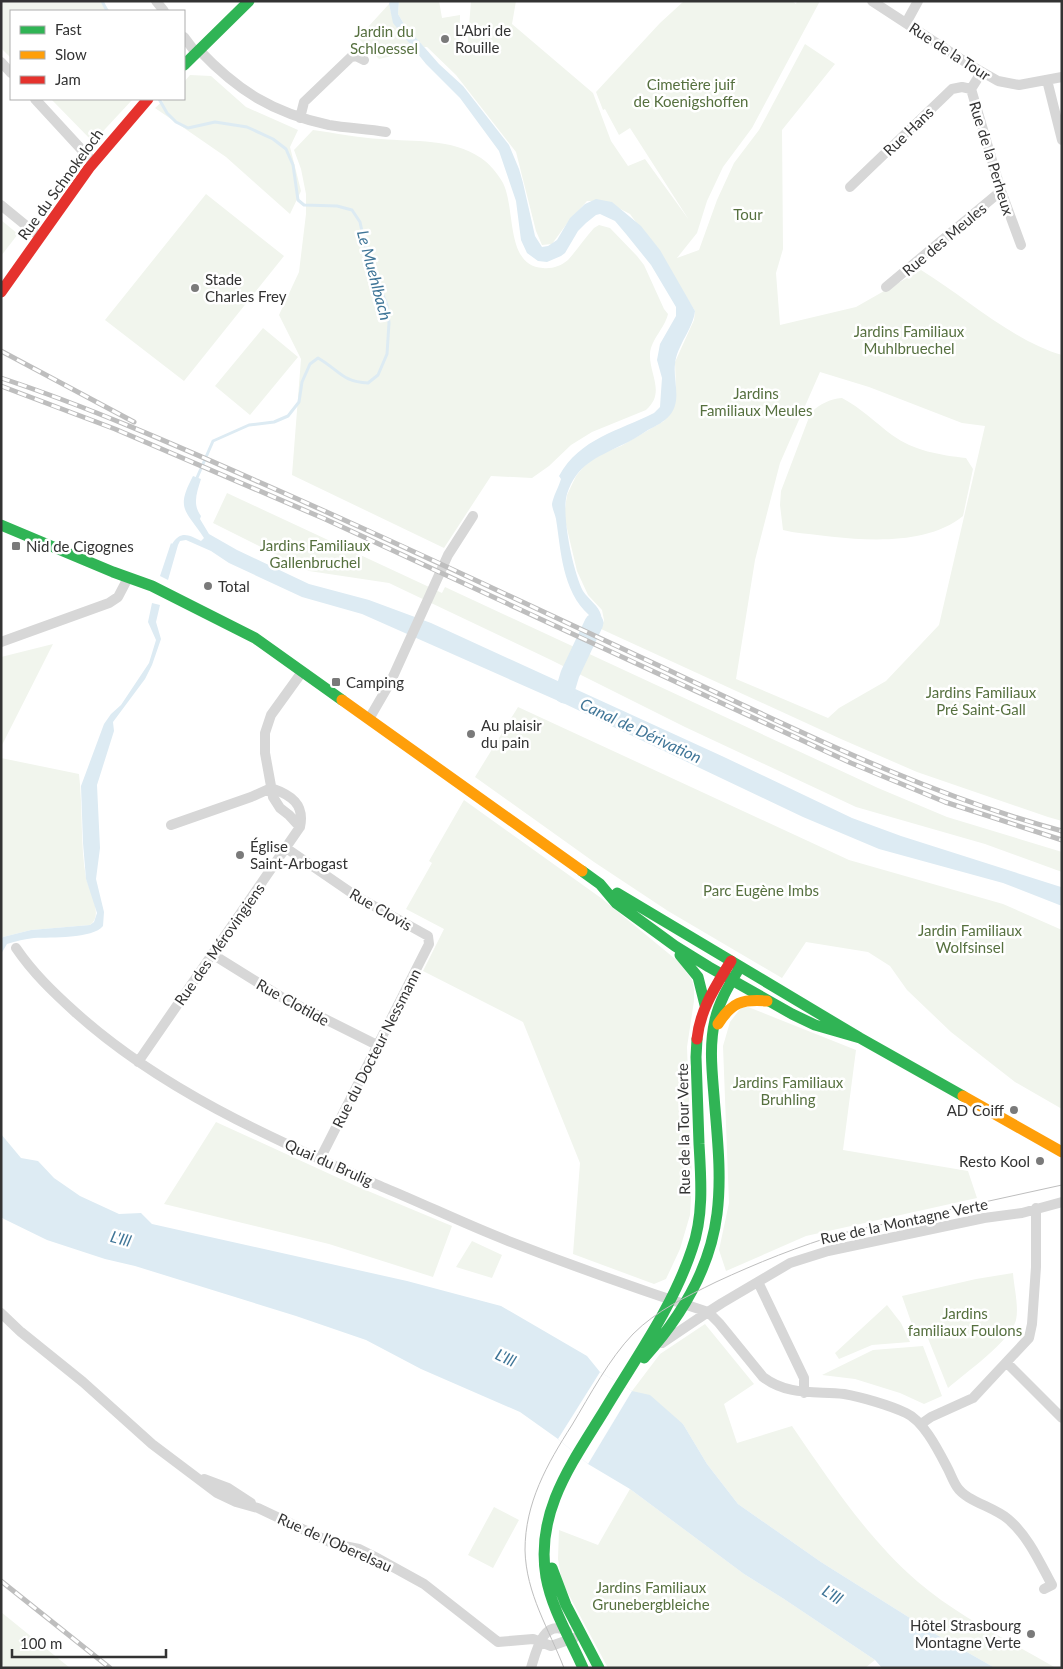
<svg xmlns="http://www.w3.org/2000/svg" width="1063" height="1669" font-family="Lato,sans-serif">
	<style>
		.green { fill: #f1f5ed; fill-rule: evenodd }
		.water { fill: #ddebf3 }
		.pier { fill: #fff }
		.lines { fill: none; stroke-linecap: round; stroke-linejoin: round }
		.stream { stroke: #ddebf3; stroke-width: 3 }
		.river { stroke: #ddebf3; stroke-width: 19 }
		.street { stroke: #d7d7d7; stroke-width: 10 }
		.fast { stroke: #30b455; stroke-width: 11 }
		.slow { stroke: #ff9f0a; stroke-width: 11 }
		.jam { stroke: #e5322d; stroke-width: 11 }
		.tram { stroke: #bebebe; stroke-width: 1 }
		.rail-casing { stroke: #bebebe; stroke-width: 5 }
		.rail { stroke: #fff; stroke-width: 3; stroke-dasharray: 9; stroke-linecap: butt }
		.poi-dot { fill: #7a7a7a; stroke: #fff; stroke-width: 2 }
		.labels { text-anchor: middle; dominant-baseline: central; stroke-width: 5; stroke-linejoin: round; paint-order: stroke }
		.poi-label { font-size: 15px; fill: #333; stroke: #fff; text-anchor: start }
		.park-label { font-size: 15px; fill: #56703f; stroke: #fff }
		.street-label { font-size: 15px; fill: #333; stroke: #fff }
		.water-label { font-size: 16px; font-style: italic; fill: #3f7597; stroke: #fff }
	</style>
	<rect width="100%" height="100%" fill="#fff"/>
	<path class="green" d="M1 1H102L110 11H11V58L1 48Z
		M399 1H439L442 18 460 15 459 51 467 52 471 1H516L512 24 593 93 611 141 628 166 645 159 689 220 630 128 619 135 605 109 603 110 596 92 660 23 684 1H792L796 4 797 1H820L752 128 723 167 707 201 697 233 677 258 699 250 717 200 734 163 759 130 805 44 835 64 782 130 783 249 776 273 780 325 856 307 921 270C965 297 1013 341 1062 355V821L1048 817 917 772 841 739 601 629 604 620 602 610 588 595 577 571 564 516 567 495 576 476 585 465 601 454 621 446 664 421 676 390 675 362 694 320 695 311 664 260 630 214 605 201H587L568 222 552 244 542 245 536 231 516 152 456 75 427 47H424L404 24 398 14ZM820 372 869 387 962 423 985 426 939 625 886 681 839 708 828 718 736 679 755 560 780 463Z
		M389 4C392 23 404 35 415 51L379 59 358 38Z
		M190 75 211 76 246 107 298 130 290 147 301 191 290 214 226 157 155 108 165 99H184V82Z
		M51 99H133L93 142Z
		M313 130C336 133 358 138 381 139 415 142 451 138 481 158 489 163 498 174 503 183 516 209 505 266 543 268 552 269 561 266 568 260 577 250 585 238 594 228L599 225 610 228 637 256 644 265 664 309 668 314C665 328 651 339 650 354 649 374 666 393 646 410L592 432 571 445 549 466 532 478 491 476 444 548 292 475 301 359 279 315 299 272 306 214V194L301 169 294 150Z
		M206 194 284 256 184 381 105 320Z
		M1 220 18 234 1 256Z
		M263 328 298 357 250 415 215 386Z
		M842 398C861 408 876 423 892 435 914 451 940 455 966 458L973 469 963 516C920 551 842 538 792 532L783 530 780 505 781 491 811 412C821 404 829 399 842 398Z
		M227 493 442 593 445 587 878 788 947 817 1062 852V872L985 844 856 807 685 727 551 660 389 583 309 571 213 523Z
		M53 644 1 747V657Z
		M518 707 849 860 1003 904 1062 930V1109L1015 1082 951 1032 907 990 890 966 868 952 806 942 782 978 668 911 594 862 475 777Z
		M1 758 79 774C83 809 80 844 86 878 89 891 104 915 90 925L31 930 3 937 1 939Z
		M464 800 601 898 679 962 692 980 694 989V1001L687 1047 692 1180 690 1215 680 1249 666 1279 654 1284 573 1254 580 1163 523 1022 423 971 444 929 406 909 432 863 429 861Z
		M743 1005 856 1050 843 1150 968 1171 977 1198 806 1236 726 1271 719 1250 729 1203 723 1046 730 1022Z
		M216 1122 356 1186 452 1226 433 1277 329 1244 164 1204Z
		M472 1241 502 1255 492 1278 456 1267Z
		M1013 1273C1014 1288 1019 1306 1016 1320 1011 1341 965 1373 948 1388L927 1336 917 1339 902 1296 976 1279Z
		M887 1305 901 1323 910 1342 872 1345 839 1359 835 1353Z
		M705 1324 754 1384 724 1404 737 1443 792 1426C830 1481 867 1538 918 1582 959 1617 1010 1641 1056 1668H995L937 1635 821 1562 738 1504 707 1464 683 1424 632 1391 660 1354Z
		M923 1346 942 1396 924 1404 900 1393 855 1379 822 1375 873 1350Z
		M630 1489 744 1574 784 1599 875 1660 865 1668H608L562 1582 558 1559 559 1530 598 1545Z
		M494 1507 519 1520 493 1568 468 1555Z
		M1 1612 70 1668H6L1 1663Z"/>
	<path class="water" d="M390 1H399L398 14 404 24 439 64 463 86 509 145 519 169 523 183 535 236 542 247 548 246 557 240 570 218 585 204 596 199 612 202 641 226 660 250 695 311C693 329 677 345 675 364 673 381 682 400 670 415 664 422 656 426 648 430 640 435 631 441 622 445 596 458 577 464 567 494 561 514 573 572 583 591 588 599 599 606 601 615 602 619 600 622 599 626L588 621 589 615C562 591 561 550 556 519 555 514 552 508 552 504 553 497 559 486 561 479L559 476C580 438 619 431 654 413L660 407 661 392 662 378 657 360 660 344 676 316V307L651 265 626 234 615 221 600 214 596 215 586 223 578 231 565 253 561 256 547 262 538 261 527 253 521 240 516 201 499 151 460 98 426 64 393 23 389 4Z
		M193 476 201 479C197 492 192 504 201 516L200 519 209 534 237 550 309 584 369 600 431 623 724 757 852 818 901 836 1061 887 1062 906 1003 883 879 849 803 817 563 703 362 614 302 597 229 563 211 551 186 540 180 541 178 545 168 580 160 576 171 543 172 544C181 530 189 535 201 541L204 538C186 510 175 510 193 476Z
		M152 603 160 605 156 622 161 639 152 665 145 679 113 722 114 731 97 785 100 848 96 879 104 912 103 926C93 939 50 937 34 938 25 939 16 941 7 944L1 954V939L3 937 31 930 90 925 94 922 97 913 86 879 83 843 81 786 104 724 111 714 121 705 149 663 156 640 148 622Z
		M1 1134 21 1158 38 1161 54 1178 80 1196 119 1214 141 1213 152 1224 407 1281 501 1306 587 1356 600 1372 632 1391 650 1395 683 1424 707 1464 738 1504 821 1562 937 1635 995 1668H882L875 1660 784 1599 744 1574 630 1489 588 1464 558 1439 520 1412 421 1369 366 1340 296 1316 135 1266 105 1259 47 1240 4 1219 1 1217Z"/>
	<path class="pier" d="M600 1372 632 1391 588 1464 558 1439Z"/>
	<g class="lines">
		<path class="stream" d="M102 1 107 11
			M159 99 167 113 176 122 188 128 215 122 247 127 273 139 286 149 293 165 298 200 304 205 337 206 352 210 360 222 367 255 387 305 389 323 387 354 378 375 368 383C342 382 339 370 318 358L310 364 302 382 299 402 288 416 274 422 249 425 213 441 196 480"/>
		<path class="river" d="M564 694 570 674 594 623"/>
		<path class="street" d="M156 1 164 11
			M872 1 970 65 998 81 1019 85 1062 77
			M906 23 918 1
			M184 37 196 53
			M199 50C238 91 273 113 329 125 347 128 367 129 386 132
			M1 62 11 73
			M981 73 971 89 1001 191 1021 245
			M1047 80 1062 140
			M35 99 93 162
			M300 118 304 102 351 57 356 56 364 60
			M850 187 952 89 962 87 971 89
			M1 205 40 237
			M886 287 1001 191
			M1 642 109 603 118 597 128 578
			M369 719 391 681 448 555 473 516
			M171 825 251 797 271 788
			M300 827 289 815 280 808 273 797 265 753V733L271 715 302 672
			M286 848 356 896 428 936 429 944 320 1159
			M16 948C33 973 53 992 75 1012 165 1093 276 1140 385 1188 426 1205 465 1224 506 1240 573 1266 640 1290 708 1312L722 1303 790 1263 828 1251 984 1218 1022 1213 1062 1202
			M212 954 283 998 377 1045
			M138 1062 300 827C305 804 291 795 271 788
			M758 1282 804 1378V1393
			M1 1313 21 1332 83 1382 152 1444 217 1493 236 1502 258 1508 334 1544 359 1549 375 1557 424 1584 498 1642 533 1639 551 1646 574 1638
			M662 1343 708 1312 719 1323 763 1377C788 1396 815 1391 844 1394 861 1397 889 1405 906 1413 924 1421 939 1452 948 1469 951 1475 953 1481 957 1487 966 1501 994 1507 1008 1519 1028 1536 1039 1561 1052 1585L1044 1589
			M1007 1363 1062 1418
			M921 1424 931 1417 973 1398 1029 1338 1032 1324 1036 1267V1208
			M204 1479 228 1488 251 1503
			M531 1668C536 1652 543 1618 567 1631"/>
		<path class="fast" d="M184 65 249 1
			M1 525 113 572 152 586 255 638 342 700
			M582 871 600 884 616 903 675 946 709 967 792 1014 815 1025 860 1038
			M617 893 860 1038 963 1096
			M680 955 698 977 705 1005
			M644 1358C681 1317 710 1270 717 1214 722 1175 717 1135 714 1096 712 1071 709 1045 715 1020 719 1002 728 987 737 972
			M552 1568 566 1605 599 1668
			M583 1668C570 1638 552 1610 546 1577 535 1512 572 1463 604 1411 635 1359 673 1307 692 1249 704 1216 701 1178 699 1144 698 1115 697 1086 696 1057L697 1039"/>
		<path class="slow" d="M342 700 582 871
			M718 1024C732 1002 742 999 767 1001
			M963 1096 1062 1152"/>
		<path class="jam" d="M1 292 89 168 148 99
			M697 1039C700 1009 716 986 731 961"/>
		<path class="tram" d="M564 1668C549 1629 526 1594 525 1550 525 1503 547 1464 572 1425 590 1395 609 1359 633 1334 657 1310 686 1297 716 1282 757 1263 799 1246 843 1233L1062 1185"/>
		<g class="rail-casing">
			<path id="rail" d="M1 351 134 422
				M1 378C89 407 175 445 259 482 401 544 541 611 681 676 805 734 929 795 1062 831
				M1 386 115 429 325 519 851 763 945 802 1062 840
				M1 1581 110 1668"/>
		</g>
		<use href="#rail" class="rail"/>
	</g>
	<g class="poi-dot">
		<circle cx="445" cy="39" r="5"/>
		<circle cx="195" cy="288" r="5"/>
		<rect x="11" y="541" width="10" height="10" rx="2.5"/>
		<circle cx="208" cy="586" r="5"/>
		<rect x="331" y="677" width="10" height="10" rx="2.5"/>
		<circle cx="471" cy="734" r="5"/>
		<circle cx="240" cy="855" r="5"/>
		<circle cx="1014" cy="1110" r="5"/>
		<circle cx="1040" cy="1161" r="5"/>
		<circle cx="1031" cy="1634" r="5"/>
	</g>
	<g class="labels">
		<g class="poi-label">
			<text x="455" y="30">L'Abri de<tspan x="455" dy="17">Rouille</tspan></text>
			<text x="205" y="279">Stade<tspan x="205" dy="17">Charles Frey</tspan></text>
			<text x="26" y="546">Nid de Cigognes</text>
			<text x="218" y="586">Total</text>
			<text x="346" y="682">Camping</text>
			<text x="481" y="725">Au plaisir<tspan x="481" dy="17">du pain</tspan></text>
			<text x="250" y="846">Église<tspan x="250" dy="17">Saint-Arbogast</tspan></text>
			<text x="1004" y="1110" text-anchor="end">AD Coiff</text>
			<text x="1030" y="1161" text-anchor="end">Resto Kool</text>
			<text x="1021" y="1625" text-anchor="end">Hôtel Strasbourg<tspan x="1021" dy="17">Montagne Verte</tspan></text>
		</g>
		<g class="park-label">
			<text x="384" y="31">Jardin du<tspan x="384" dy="17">Schloessel</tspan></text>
			<text x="691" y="84">Cimetière juif<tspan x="691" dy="17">de Koenigshoffen</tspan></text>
			<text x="748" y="214">Tour</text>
			<text x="909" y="331">Jardins Familiaux<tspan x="909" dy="17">Muhlbruechel</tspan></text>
			<text x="756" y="393">Jardins<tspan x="756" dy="17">Familiaux Meules</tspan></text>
			<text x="315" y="545">Jardins Familiaux<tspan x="315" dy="17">Gallenbruchel</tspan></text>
			<text x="981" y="692">Jardins Familiaux<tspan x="981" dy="17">Pré Saint-Gall</tspan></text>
			<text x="761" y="890">Parc Eugène Imbs</text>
			<text x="970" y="930">Jardin Familiaux<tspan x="970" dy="17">Wolfsinsel</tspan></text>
			<text x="788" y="1082">Jardins Familiaux<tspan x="788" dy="17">Bruhling</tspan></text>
			<text x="965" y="1313">Jardins<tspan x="965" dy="17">familiaux Foulons</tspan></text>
			<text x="651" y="1587">Jardins Familiaux<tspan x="651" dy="17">Grunebergbleiche</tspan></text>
		</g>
		<g class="street-label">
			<text transform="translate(950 51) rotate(33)">Rue de la Tour</text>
			<text transform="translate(908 131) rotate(-44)">Rue Hans</text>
			<text transform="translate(992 158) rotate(73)">Rue de la Perheux</text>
			<text transform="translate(60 184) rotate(-54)">Rue du Schnokeloch</text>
			<text transform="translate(944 239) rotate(-40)">Rue des Meules</text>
			<text transform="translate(381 909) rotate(30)">Rue Clovis</text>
			<text transform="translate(219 944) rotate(-55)">Rue des Mérovingiens</text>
			<text transform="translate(293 1002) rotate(29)">Rue Clotilde</text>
			<text transform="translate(376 1048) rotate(-63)">Rue du Docteur Nessmann</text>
			<text transform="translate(683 1129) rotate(-91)">Rue de la Tour Verte</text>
			<text transform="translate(329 1162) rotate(24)">Quai du Brulig</text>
			<text transform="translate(904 1221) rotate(-12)">Rue de la Montagne Verte</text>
			<text transform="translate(335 1542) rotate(24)">Rue de l'Oberelsau</text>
		</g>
		<g class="water-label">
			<text transform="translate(375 275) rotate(75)">Le Muehlbach</text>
			<text transform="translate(641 730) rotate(25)">Canal de Dérivation</text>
			<text transform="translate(121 1238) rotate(16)">L'Ill</text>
			<text transform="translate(506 1357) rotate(25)">L'Ill</text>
			<text transform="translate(833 1594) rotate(33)">L'Ill</text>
		</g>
	</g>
	<rect width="1063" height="1669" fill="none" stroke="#333333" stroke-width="5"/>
	<rect x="10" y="10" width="175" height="90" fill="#ffffff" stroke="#adadad"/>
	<rect x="20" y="26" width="25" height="8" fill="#30b455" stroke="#adadad"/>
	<text x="55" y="35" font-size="15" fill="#333333">Fast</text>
	<rect x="20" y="51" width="25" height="8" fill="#ff9f0a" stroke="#adadad"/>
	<text x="55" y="60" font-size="15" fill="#333333">Slow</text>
	<rect x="20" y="76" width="25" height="8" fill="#e5322d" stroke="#adadad"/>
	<text x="55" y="85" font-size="15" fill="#333333">Jam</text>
	<path d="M12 1649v8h154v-8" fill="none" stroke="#333333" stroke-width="2.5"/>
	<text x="20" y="1649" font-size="15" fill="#333333" stroke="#ffffff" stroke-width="4" paint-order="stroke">100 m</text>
</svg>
